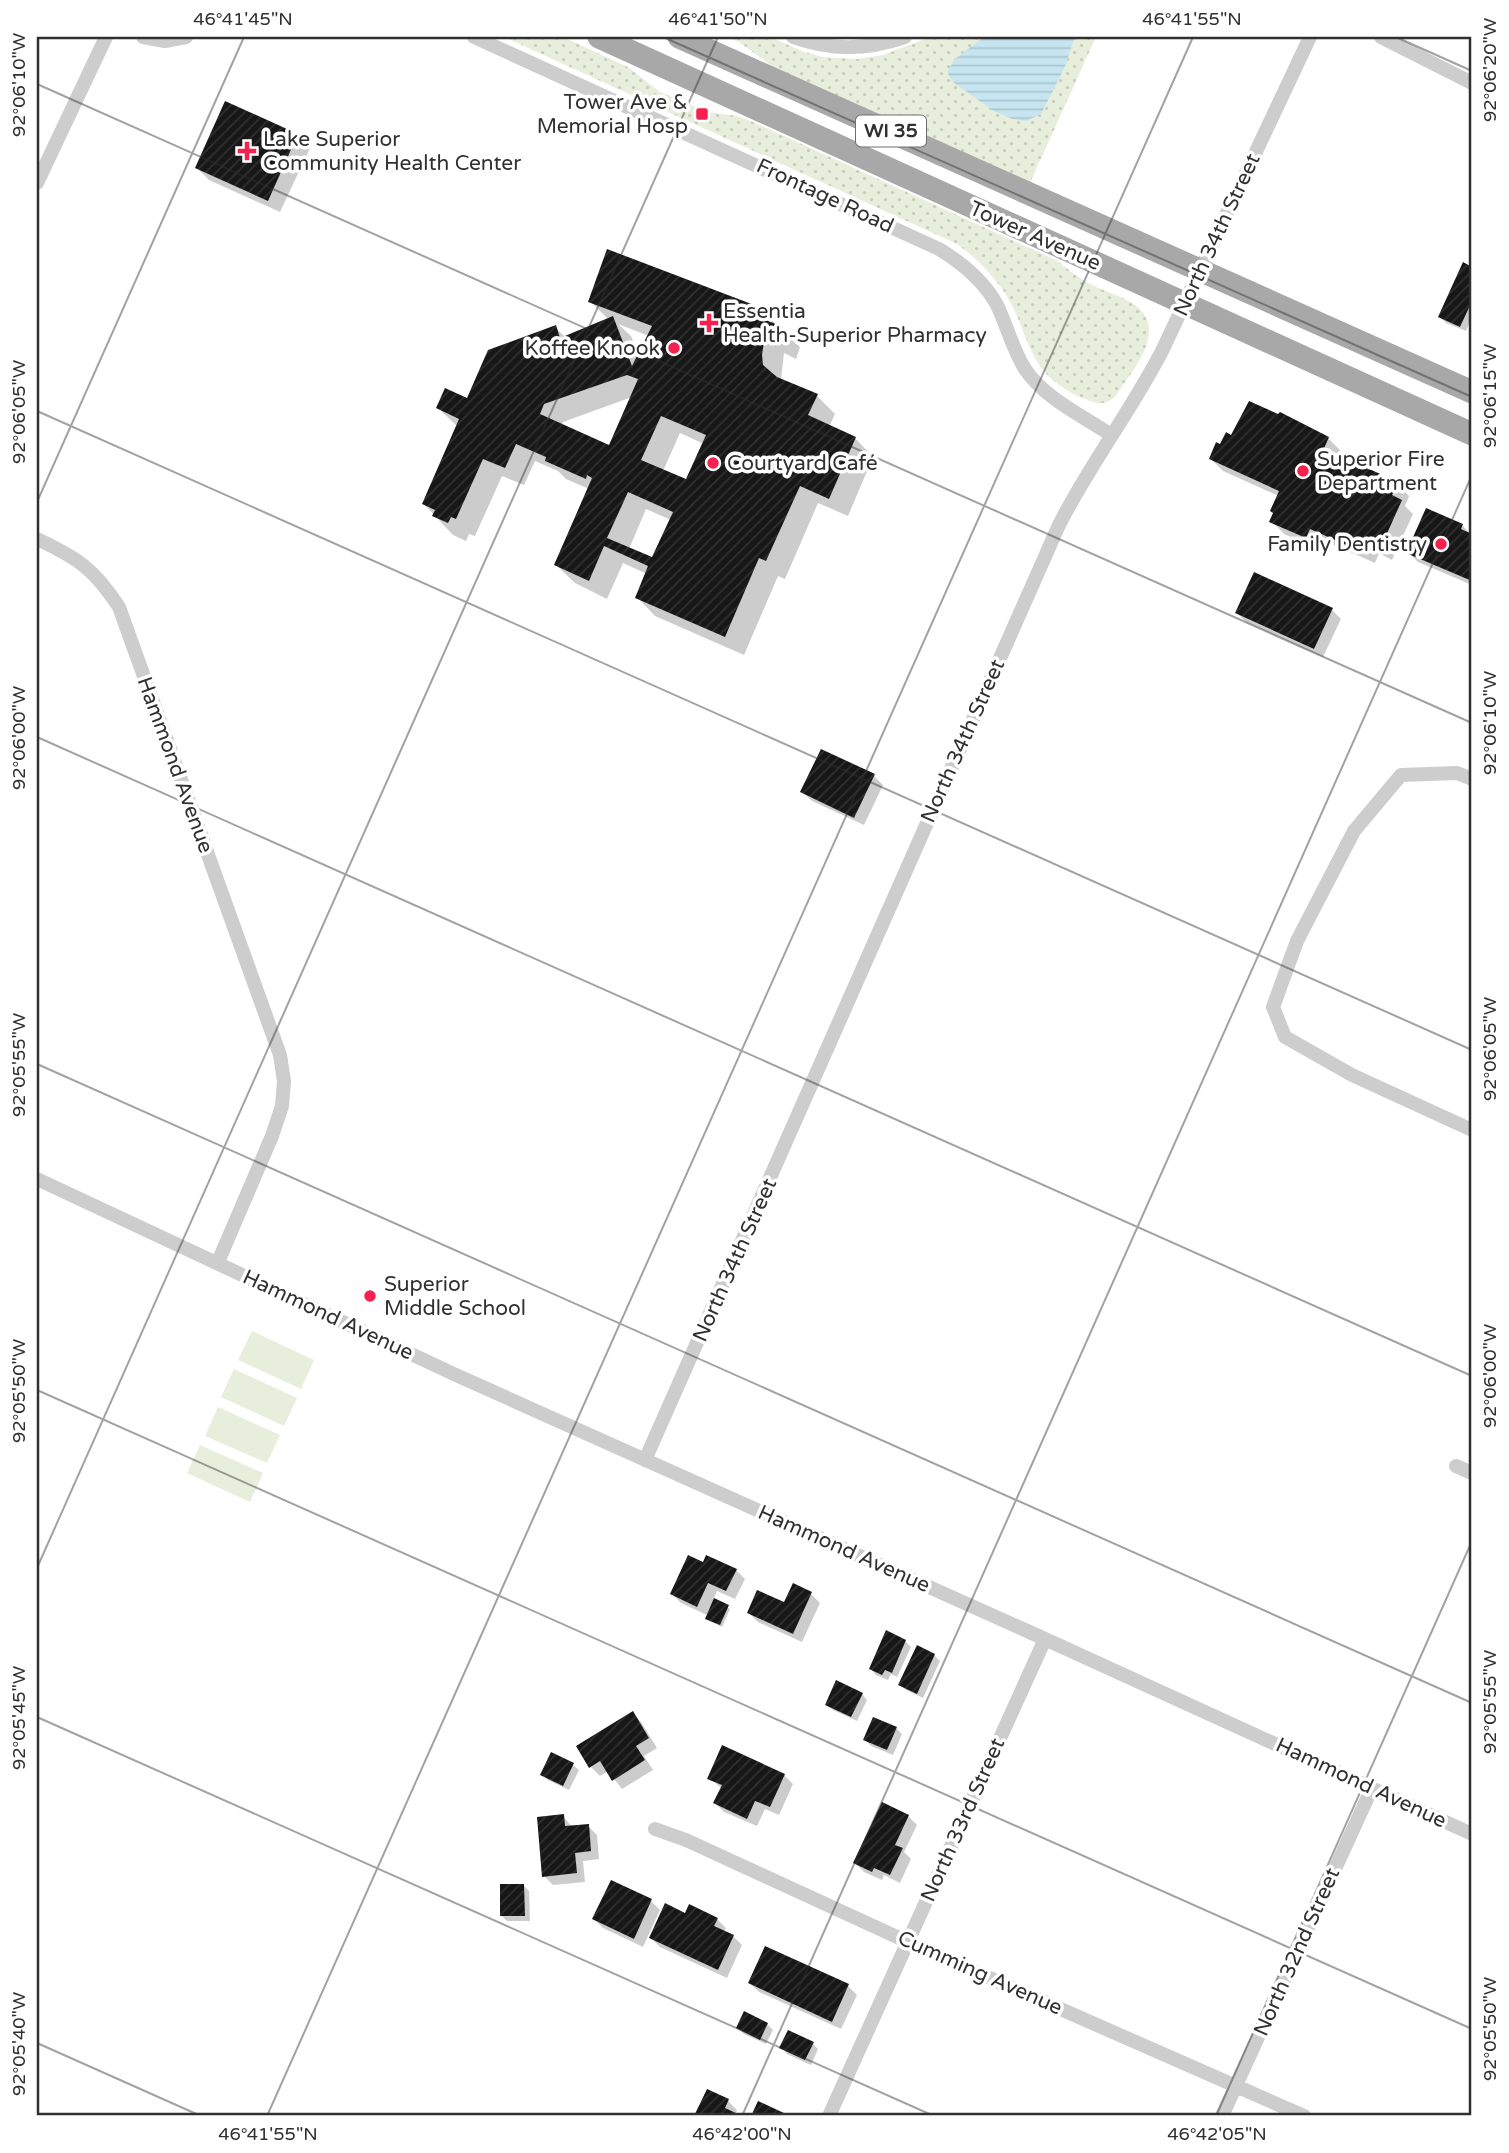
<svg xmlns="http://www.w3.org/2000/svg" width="1509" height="2153" font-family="'Varela Round',sans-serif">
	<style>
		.grass { fill: url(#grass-dots) }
		.pitch { fill: #e8eedc }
		.water { fill: url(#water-rules) }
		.shadow { fill: #0003; fill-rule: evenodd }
		.building { fill: url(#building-hatch); fill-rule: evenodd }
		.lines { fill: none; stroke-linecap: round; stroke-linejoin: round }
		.street { stroke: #cdcdcd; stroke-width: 14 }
		.primary { stroke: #a8a8a8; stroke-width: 23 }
		.ticks { fill: none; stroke: #303030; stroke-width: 2; stroke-opacity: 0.45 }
		.poi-dot { fill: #f7214f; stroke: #fff; stroke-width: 2.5 }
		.labels { text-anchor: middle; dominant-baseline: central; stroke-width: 7; stroke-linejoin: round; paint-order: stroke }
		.shield { fill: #fff; stroke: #6e6e6e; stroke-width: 2 }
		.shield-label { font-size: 19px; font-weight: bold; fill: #303030 }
		.poi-label { font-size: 21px; fill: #303030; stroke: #fff; text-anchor: start }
		.street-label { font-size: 21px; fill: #303030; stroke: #fff }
		.neatline { fill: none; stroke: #303030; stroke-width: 2.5 }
		.ticks-label { font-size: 18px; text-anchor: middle; fill: #303030 }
	</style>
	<defs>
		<pattern id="grass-dots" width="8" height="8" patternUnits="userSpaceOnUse" patternTransform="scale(1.75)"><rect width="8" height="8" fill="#e8eedc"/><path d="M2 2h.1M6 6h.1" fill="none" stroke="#c7ccbd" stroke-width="1.8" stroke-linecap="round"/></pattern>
		<pattern id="water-rules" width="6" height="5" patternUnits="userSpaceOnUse" patternTransform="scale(1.75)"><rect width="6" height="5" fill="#c6e5f0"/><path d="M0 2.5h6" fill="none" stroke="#aac5ce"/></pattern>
		<pattern id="building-hatch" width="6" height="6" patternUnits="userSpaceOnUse" patternTransform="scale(1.75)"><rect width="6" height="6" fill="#171717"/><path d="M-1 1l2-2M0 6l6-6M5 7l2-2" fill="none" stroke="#303030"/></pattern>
	</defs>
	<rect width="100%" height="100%" fill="#fff"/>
	<path class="grass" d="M504 37H563L628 67 660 92 708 112 737 116 751 121 1056 260C1067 269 1079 278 1092 285 1117 297 1156 303 1148 340 1143 360 1126 380 1115 397 1103 407 1094 403 1080 397 1023 371 1032 334 1003 290 990 272 974 256 957 244Z
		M727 37H770L802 51 822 57 857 59 883 55 930 37H1096L1030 183 772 66 739 42Z"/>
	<path class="pitch" d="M252 1331 314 1360 301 1389 238 1360Z
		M234 1369 297 1398 284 1426 221 1397Z
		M218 1407 280 1435 267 1463 205 1436Z
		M200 1445 263 1473 250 1502 187 1473Z"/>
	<path class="water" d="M984 37H1075L1064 69 1041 114 1026 121 1012 119 992 110 953 82 947 72 955 59Z"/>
	<path class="shadow" d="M226 104 297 136 310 148 280 212 209 180 197 168Z
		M1464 265 1472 269V317L1466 331 1446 323 1440 317Z
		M590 301 761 310 800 347 796 359 784 353 781 380 817 396 835 414 829 427 855 438 873 457 848 516 818 503 785 579 778 576 744 655 655 616 637 597 647 574 623 563 607 599 575 583 556 565 589 489 566 479 558 471 535 461 524 485 502 476 475 536 469 534 466 541 453 535 424 504 458 427 438 408 467 401 555 327 566 338 608 319ZM618 324 649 336 639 357 631 336ZM632 397 610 447 562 425 563 422ZM680 433 704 444 687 482 663 471ZM646 509 671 520 653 560 629 549Z
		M1232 437 1328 438 1340 450 1338 457 1397 484 1409 496 1405 506 1413 514 1392 560 1379 553 1375 563 1323 540 1319 549 1284 534 1272 521 1279 496 1223 471 1211 459Z
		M1462 525 1472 536V585L1418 562 1409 553Z
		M1332 610 1341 619 1323 657 1246 622 1237 613Z
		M874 776 883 785 864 825 812 801 803 792Z
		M704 1564 736 1570 745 1579 735 1599 717 1591 713 1600 730 1609 722 1627 710 1621 709 1616 681 1603 672 1594Z
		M811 1594 820 1603 802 1642 758 1622 749 1613 785 1604Z
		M905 1641 911 1647 897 1677 891 1674 888 1680 876 1675 871 1669Z
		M918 1648 934 1655 940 1661 923 1698 906 1690 900 1684Z
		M862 1694 867 1700 857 1721 833 1710 827 1704Z
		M632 1713 641 1722 657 1748 644 1756 653 1770 622 1789 608 1771 600 1776 591 1767Z
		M896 1728 902 1734 893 1755 871 1746 865 1740Z
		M573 1765 579 1770 569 1790 548 1780 542 1774Z
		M784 1775 793 1784 779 1815 765 1809 757 1826 724 1812 715 1803 722 1789 710 1778Z
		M563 1816 572 1827 588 1826 597 1835 599 1859 583 1861 585 1882 553 1885 544 1876Z
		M908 1816 917 1825 904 1852 911 1859 900 1883 884 1875 882 1880 864 1872 855 1863Z
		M612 1882 651 1901 660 1910 643 1947 603 1928 594 1919Z
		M523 1885 529 1891 530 1921H507L502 1916Z
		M717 1919 726 1928 724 1932 733 1936 742 1945 727 1978 660 1947 651 1938Z
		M765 1948 848 1986 857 1995 841 2029 759 1992 750 1983Z
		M767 2024 773 2030 766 2044 744 2034 738 2028Z
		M813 2044 818 2049 811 2065 787 2054 782 2048Z
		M708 2091 728 2101 737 2110 735 2115 738 2116H696Z"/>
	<path class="building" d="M225 101 298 134 268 201 195 168Z
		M607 249 762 308 758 317 783 327 777 342 765 336 762 355 763 365 777 377 818 394 808 415 856 437 829 499 800 486 766 561 759 558 725 637 635 598 648 566 604 546 589 581 554 565 592 478 587 475 586 479 545 461 546 457 516 444 505 468 483 459 456 519 451 517 448 523 432 516 435 510 422 504 459 419 436 408 445 388 467 398 488 350 556 325 560 338 613 316 632 366 652 326 588 302ZM627 375 638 379 609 445 540 414 544 404ZM661 416 706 435 686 479 641 460ZM628 492 673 512 652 557 607 538Z
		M1463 262 1472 267V301L1460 327 1438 317Z
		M1249 401 1278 414 1280 412 1329 437 1322 453 1334 458 1336 454 1398 482 1392 495 1402 500 1380 549 1367 542 1362 552 1310 529 1306 538 1269 522 1273 513 1270 511 1279 491 1209 459 1216 442 1220 444 1226 432 1231 435Z
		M1426 508 1463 524 1461 529 1472 534V581L1406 553Z
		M1254 572 1333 608 1314 649 1235 613Z
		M821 749 875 774 854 818 800 792Z
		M688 1555 703 1562 706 1555 737 1569 726 1591 708 1583 697 1607 670 1594Z
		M793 1583 812 1592 793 1634 747 1613 757 1590 784 1602Z
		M714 1598 729 1605 720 1625 705 1619Z
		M886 1630 906 1640 892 1673 885 1670 882 1675 869 1669Z
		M917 1645 935 1654 917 1694 898 1685Z
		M836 1680 863 1693 851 1717 825 1705Z
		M633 1711 649 1738 636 1746 645 1760 612 1781 600 1761 589 1768 576 1746Z
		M873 1717 897 1727 887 1750 863 1740Z
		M722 1745 785 1774 770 1807 755 1801 747 1819 713 1803 722 1785 707 1779Z
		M551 1752 574 1763 563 1786 540 1775Z
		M882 1802 909 1815 895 1845 903 1848 890 1875 874 1868 872 1872 853 1863Z
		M564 1814 565 1826 589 1824 591 1851 575 1853 577 1873 542 1877 537 1817Z
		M611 1880 652 1899 634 1939 592 1919Z
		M500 1884H524L525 1916H500Z
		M665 1903 685 1913 689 1904 718 1918 714 1926 734 1935 718 1970 649 1938Z
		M765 1946 849 1984 832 2022 748 1983Z
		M744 2011 768 2023 760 2040 736 2028Z
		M788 2030 814 2042 805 2060 779 2048Z
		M707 2089 729 2099 725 2108 742 2116H694Z
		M758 2101 786 2114 785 2116H751Z"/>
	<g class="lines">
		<path class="street" d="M143 37 165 41 186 37
			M474 37 939 249C962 263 984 281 997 305 1007 326 1013 350 1025 369 1044 398 1083 416 1111 435
			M793 37C832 51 866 50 905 37
			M1381 37 1472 83
			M37 183 106 37
			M37 539C78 558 94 569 119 607L280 1055 284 1081 282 1106 272 1136 218 1262
			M1472 779 1457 773 1401 775 1354 831 1297 941 1273 1007 1285 1037 1352 1075 1472 1130
			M37 1179 456 1375 1045 1639 1472 1834
			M645 1460 1059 525C1090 464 1131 411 1162 351L1310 37
			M1456 1466 1472 1473
			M655 1829 686 1840 908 1942 1304 2116
			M829 2116 1045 1639
			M1222 2116 1372 1788"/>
		<path class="primary" d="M599 37 1472 434
			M679 37 1472 392"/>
	</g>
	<path class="ticks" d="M663 37 1472 397M1396 37 1472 71M37 84 1472 723M37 411 1472 1050M37 502 244 37M37 737 1472 1376M37 1064 1472 1703M37 1390 1472 2029M37 1568 718 37M37 1717 934 2116M37 2043 201 2116M267 2116 1193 37M742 2116 1472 475M1216 2116 1472 1541"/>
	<g class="poi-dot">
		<rect x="695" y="107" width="14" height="14" rx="3.5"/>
		<path d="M243.5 140.5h7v7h7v7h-7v7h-7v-7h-7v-7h7z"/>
		<path d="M705.5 312.5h7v7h7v7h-7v7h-7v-7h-7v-7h7z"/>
		<circle cx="674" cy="348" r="7"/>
		<circle cx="713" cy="463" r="7"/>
		<circle cx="1303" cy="471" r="7"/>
		<circle cx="1441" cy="544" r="7"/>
		<circle cx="370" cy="1296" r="7"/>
	</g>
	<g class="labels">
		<rect class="shield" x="856" y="115.5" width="70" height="31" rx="5"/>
		<g class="shield-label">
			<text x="891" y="131">WI 35</text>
		</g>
		<g class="poi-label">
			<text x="688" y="102" text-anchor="end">Tower Ave &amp;<tspan x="688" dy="24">Memorial Hosp</tspan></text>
			<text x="263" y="139">Lake Superior<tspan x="263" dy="24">Community Health Center</tspan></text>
			<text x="723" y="311">Essentia<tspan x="723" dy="24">Health-Superior Pharmacy</tspan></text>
			<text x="660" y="348" text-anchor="end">Koffee Knook</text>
			<text x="1317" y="459">Superior Fire<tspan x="1317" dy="24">Department</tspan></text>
			<text x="727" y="463">Courtyard Café</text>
			<text x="1427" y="544" text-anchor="end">Family Dentistry</text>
			<text x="384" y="1284">Superior<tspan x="384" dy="24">Middle School</tspan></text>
		</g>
		<g class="street-label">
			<text transform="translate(825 196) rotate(25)">Frontage Road</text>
			<text transform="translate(1217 235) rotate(-65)">North 34th Street</text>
			<text transform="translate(1035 236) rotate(24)">Tower Avenue</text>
			<text transform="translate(963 741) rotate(-66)">North 34th Street</text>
			<text transform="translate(175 765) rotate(70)">Hammond Avenue</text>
			<text transform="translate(735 1260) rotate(-66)">North 34th Street</text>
			<text transform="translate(328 1315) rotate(25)">Hammond Avenue</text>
			<text transform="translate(844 1549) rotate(24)">Hammond Avenue</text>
			<text transform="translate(1361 1783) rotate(25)">Hammond Avenue</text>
			<text transform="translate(963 1820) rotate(-66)">North 33rd Street</text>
			<text transform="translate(1297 1952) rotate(-66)">North 32nd Street</text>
			<text transform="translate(980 1973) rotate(24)">Cumming Avenue</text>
		</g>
	</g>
	<rect width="1509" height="2153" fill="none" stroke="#ffffff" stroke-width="77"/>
	<rect x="38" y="38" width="1432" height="2076" class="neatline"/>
	<g class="ticks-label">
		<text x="243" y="25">46°41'45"N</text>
		<text x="718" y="25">46°41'50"N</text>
		<text x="1192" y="25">46°41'55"N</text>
		<text transform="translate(1490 70) rotate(-90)" y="6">92°06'20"W</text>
		<text transform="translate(19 85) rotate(-90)" y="6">92°06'10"W</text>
		<text transform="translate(1490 396) rotate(-90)" y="6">92°06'15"W</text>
		<text transform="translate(19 412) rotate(-90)" y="6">92°06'05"W</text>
		<text transform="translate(1490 723) rotate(-90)" y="6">92°06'10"W</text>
		<text transform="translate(19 738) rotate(-90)" y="6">92°06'00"W</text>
		<text transform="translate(1490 1049) rotate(-90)" y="6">92°06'05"W</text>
		<text transform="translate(19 1065) rotate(-90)" y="6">92°05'55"W</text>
		<text transform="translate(1490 1376) rotate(-90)" y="6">92°06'00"W</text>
		<text transform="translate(19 1391) rotate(-90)" y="6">92°05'50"W</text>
		<text transform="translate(1490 1702) rotate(-90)" y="6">92°05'55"W</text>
		<text transform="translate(19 1718) rotate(-90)" y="6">92°05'45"W</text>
		<text transform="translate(1490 2029) rotate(-90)" y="6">92°05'50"W</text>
		<text transform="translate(19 2044) rotate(-90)" y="6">92°05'40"W</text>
		<text x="268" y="2140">46°41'55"N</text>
		<text x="742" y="2140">46°42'00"N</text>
		<text x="1217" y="2140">46°42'05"N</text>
	</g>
</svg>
